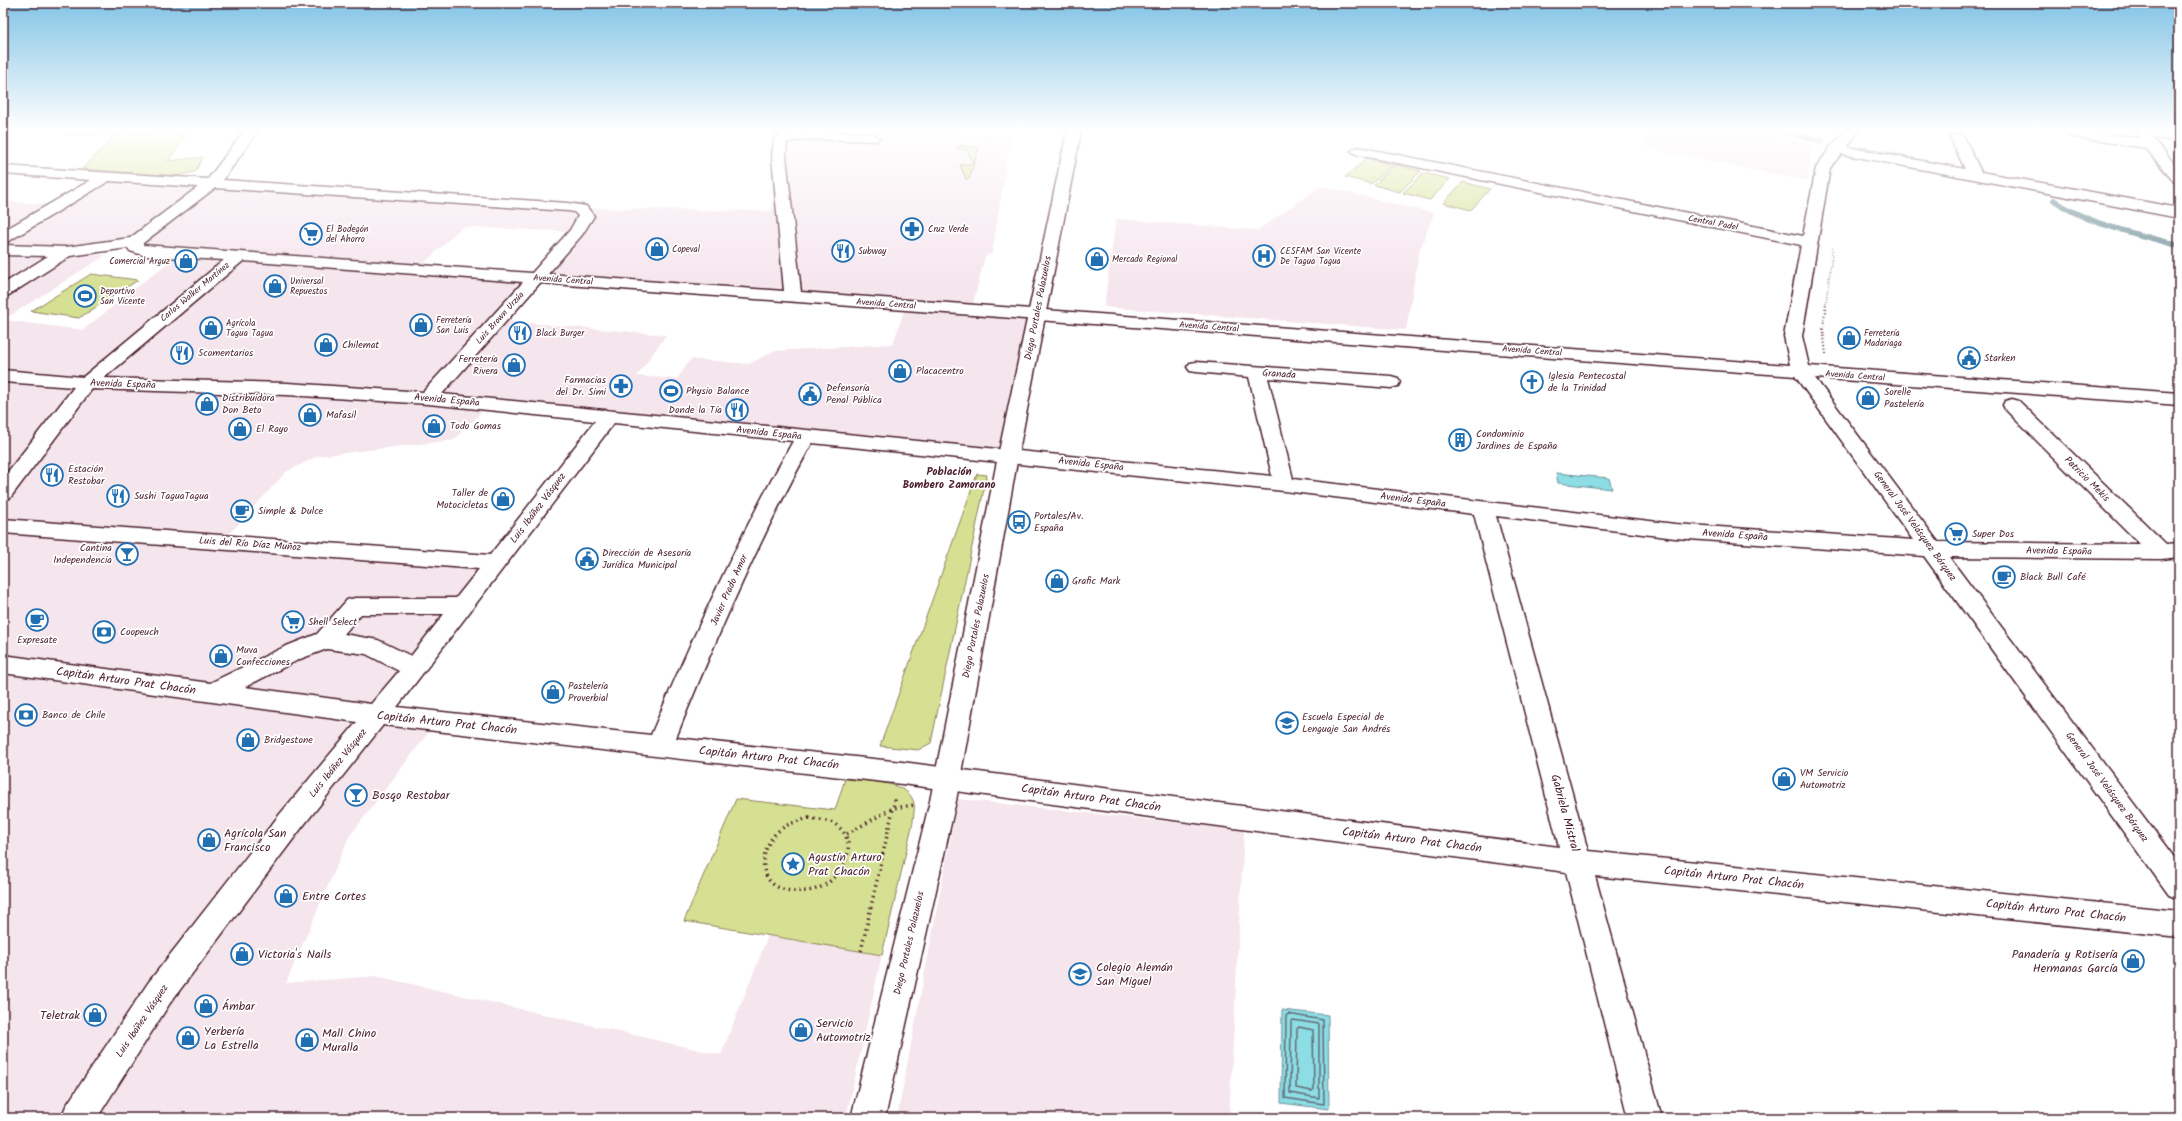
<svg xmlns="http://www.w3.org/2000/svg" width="2182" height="1121" font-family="Kalam,sans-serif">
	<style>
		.built { fill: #f5e5ed }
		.green { fill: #d5e093; stroke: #90805f }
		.water { fill: #8cdde4; stroke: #72919a }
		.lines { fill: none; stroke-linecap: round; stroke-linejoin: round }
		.shore { stroke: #646b75; stroke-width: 1.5 }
		.stream { stroke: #72919a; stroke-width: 5.5 }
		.minor-casing { stroke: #4a1f2b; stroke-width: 3 }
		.major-casing { stroke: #4a1f2b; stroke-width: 3 }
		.path-far2 { stroke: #4a1f2b; stroke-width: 1.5; stroke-dasharray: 0.5 2; stroke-linecap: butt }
		.path-far1 { stroke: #4a1f2b; stroke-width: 2; stroke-dasharray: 1 2.5; stroke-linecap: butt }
		.path { stroke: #4a1f2b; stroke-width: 3.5; stroke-dasharray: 1.5 4; stroke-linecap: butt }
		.minor { fill: #fff; fill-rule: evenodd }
		.major { fill: #fff; fill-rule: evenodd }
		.labels { text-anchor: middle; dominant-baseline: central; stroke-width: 3.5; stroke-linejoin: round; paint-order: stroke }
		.far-street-label { font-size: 9px; fill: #4a1f2b; stroke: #fff }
		.far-poi-label { font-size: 9px; fill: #4a1f2b; stroke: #fff; text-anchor: start }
		.street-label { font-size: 10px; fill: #4a1f2b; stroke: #fff }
		.poi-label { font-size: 10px; fill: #4a1f2b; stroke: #fff; text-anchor: start }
		.neighbourhood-label { font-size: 11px; font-weight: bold; fill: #4a1f2b; stroke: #fff }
		.near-street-label { font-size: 12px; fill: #4a1f2b; stroke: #fff }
		.near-poi-label { font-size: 12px; fill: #4a1f2b; stroke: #fff; text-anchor: start }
	</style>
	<rect width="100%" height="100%" fill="#fff"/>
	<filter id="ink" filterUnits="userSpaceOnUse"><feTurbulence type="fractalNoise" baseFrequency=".025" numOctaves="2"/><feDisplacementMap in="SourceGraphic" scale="8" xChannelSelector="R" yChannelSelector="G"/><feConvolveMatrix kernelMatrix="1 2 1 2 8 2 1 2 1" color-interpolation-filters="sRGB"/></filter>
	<g filter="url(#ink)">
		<path class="built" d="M774 131 1011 134 992 253 985 257 972 307 545 275 583 232 462 227 418 269 537 278 494 320 666 335 637 376 677 379 691 359 749 364 774 351 893 344 906 305 1036 315 1008 456 490 403 454 440 318 456 286 472 219 545 496 563 377 715 438 720 349 837 286 983 376 976 721 1055 768 936 882 955 846 1118H3V510L31 470 3 464V320L83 330 180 253 146 251 135 243 69 253 106 255 3 320V201L60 205 108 176 579 208 772 211Z
			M1649 131H1758L1811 143 1808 181 1644 148Z
			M1321 186 1434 213 1419 252 1406 330 1104 307 1116 219 1258 230Z
			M958 799 1244 830 1229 1118H897Z"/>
		<path class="green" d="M68 131 189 132 168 161 203 157 195 172 175 176 82 169 116 135H64Z
			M957 146H971L979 148 969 179H966L960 165 973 164 967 149H957Z
			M1367 158 1393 165 1371 184 1345 177Z
			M1395 165 1421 171 1400 192 1374 185Z
			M1423 173 1450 179 1430 200 1403 193Z
			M1463 182 1490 189 1471 210 1443 203Z
			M91 274 138 280 79 318 31 311Z
			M977 474 987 475 931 743 918 750 880 746Z
			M845 779C864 781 905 780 913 800 916 806 913 816 913 822L882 955 684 921 736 799 835 810Z"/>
		<path class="water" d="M1556 473 1609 478 1612 489 1558 483Z
			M1282 1010 1328 1015 1329 1109 1281 1103Z"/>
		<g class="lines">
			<path class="shore" d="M1288 1014 1323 1020 1324 1104 1285 1098 1286 1016Z
				M1293 1020 1319 1024V1098L1290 1093 1291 1022Z
				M1299 1027 1313 1030 1314 1089 1312 1091 1296 1088 1297 1029Z"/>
			<path class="stream" d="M1781 131 1822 141
				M1861 149 1906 158
				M2054 200C2089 226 2138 233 2179 246"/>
			<g class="minor-casing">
				<path id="minor" d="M244 131H258L223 180 568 203 586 206 594 216 582 235 548 274 784 291 772 156 774 140C785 124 853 133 872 134L879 138 877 141 810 139 787 142 786 156 801 292 1790 365 1784 336 1801 245 1358 155 1351 151 1358 147 1803 236 1816 168 1831 146 1845 131H1859L1847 147 1965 169 1950 137 1957 133 1964 137 1981 172 2179 208V218L1841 154 1830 168 1802 336 1809 366 2179 393V405L1815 378 1938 542 2140 544 2005 409 2003 405 2005 401 2012 399 2019 401 2166 544 2179 543V557L2161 559 1949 557 2179 864V899L2169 895 1924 556 1675 538 1496 516 1588 851 2179 911V937L1595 876 1662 1118H1628L1566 872 902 784 383 725 300 830 170 1003 97 1118H61L66 1106 148 983 280 814 357 722 3 673V655L210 683 284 647 317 634 347 600 355 598H456L479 569 3 533V519L490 555 595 421 428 404 287 395 92 389 10 498 3 500V478L74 387 3 382V370L83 377 224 260 146 256 130 251 128 248 70 256 9 295 3 296V284L48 256 3 255V245L66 247 130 238 198 187 109 181 9 241 3 243V231L91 180 3 174V166L208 179ZM215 188 568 211 574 212 578 216 570 230 532 273 143 245V243ZM243 261 523 282 423 392 287 383 104 378ZM540 283 1795 376 1913 540 1675 524 1293 479 1268 378 1391 388 1398 386 1400 382 1398 378 1391 376 1196 362 1190 363 1187 367 1190 371 1196 372 1249 377 1272 476 442 394ZM614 423 793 441C740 535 693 635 651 735L397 707ZM812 443 1284 491 1474 514 1559 847 902 762 676 738C716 637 760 538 812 443ZM361 614H444L411 656 378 640 344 634ZM327 649 366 654 399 671 371 704 245 687 300 659Z
					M2068 131H2089L2139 138 2135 131 2179 133V141L2153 138 2179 170V183L2174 182 2146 148 2073 137 2068 136 2066 133Z"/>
			</g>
			<g class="major-casing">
				<path id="major" d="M1067 131H1081L1018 456 956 801 885 1118H851L930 801 998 456Z"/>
			</g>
			<path class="path-far2" d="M1826 303 1833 246"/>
			<path class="path-far1" d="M1826 354 1823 329 1826 302"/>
			<path class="path" d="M809 818C816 820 826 820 833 823 861 839 846 873 823 886 814 891 803 892 793 891 786 890 779 889 773 884 756 870 764 841 781 829 789 823 799 821 809 818Z
				M847 834 893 808 914 805
				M861 951 896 796"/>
			<use href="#minor" class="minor"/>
			<use href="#major" class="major"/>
		</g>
	</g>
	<linearGradient id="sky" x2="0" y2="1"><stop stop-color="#83c4e6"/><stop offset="0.45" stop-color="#fff"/><stop offset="1" stop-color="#fff" stop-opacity="0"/></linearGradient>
	<rect width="2182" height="288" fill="url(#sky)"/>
	<defs>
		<g id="pharmacy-ring" transform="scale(1.15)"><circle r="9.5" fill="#fff" stroke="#1f6fb2" stroke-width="1.5"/><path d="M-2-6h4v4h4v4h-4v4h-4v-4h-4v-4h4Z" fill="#1f6fb2"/></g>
		<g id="supermarket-ring" transform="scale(1.15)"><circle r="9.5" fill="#fff" stroke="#1f6fb2" stroke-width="1.5"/><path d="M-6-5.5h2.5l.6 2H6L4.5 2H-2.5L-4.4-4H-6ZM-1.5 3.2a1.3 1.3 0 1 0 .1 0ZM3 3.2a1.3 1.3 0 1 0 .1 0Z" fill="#1f6fb2"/></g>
		<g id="shop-ring" transform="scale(1.15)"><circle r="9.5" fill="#fff" stroke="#1f6fb2" stroke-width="1.5"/><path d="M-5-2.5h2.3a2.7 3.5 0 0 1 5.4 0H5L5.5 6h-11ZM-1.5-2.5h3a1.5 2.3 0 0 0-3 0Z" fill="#1f6fb2"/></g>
		<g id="restaurant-ring" transform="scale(1.15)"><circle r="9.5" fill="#fff" stroke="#1f6fb2" stroke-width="1.5"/><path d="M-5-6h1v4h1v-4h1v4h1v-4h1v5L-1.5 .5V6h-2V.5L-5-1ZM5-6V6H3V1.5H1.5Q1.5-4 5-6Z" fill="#1f6fb2"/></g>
		<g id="hospital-ring" transform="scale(1.15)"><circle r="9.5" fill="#fff" stroke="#1f6fb2" stroke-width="1.5"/><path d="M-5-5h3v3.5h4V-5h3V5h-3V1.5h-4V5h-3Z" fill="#1f6fb2"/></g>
		<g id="stadium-ring" transform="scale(1.15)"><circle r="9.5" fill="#fff" stroke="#1f6fb2" stroke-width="1.5"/><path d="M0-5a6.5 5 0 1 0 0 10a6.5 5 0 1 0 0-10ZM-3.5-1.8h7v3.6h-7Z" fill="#1f6fb2"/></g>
		<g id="civic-ring" transform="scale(1.15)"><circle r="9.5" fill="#fff" stroke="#1f6fb2" stroke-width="1.5"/><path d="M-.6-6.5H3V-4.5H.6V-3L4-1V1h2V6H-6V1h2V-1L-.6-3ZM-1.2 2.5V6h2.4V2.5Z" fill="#1f6fb2"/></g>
		<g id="church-ring" transform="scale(1.15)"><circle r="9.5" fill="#fff" stroke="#1f6fb2" stroke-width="1.5"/><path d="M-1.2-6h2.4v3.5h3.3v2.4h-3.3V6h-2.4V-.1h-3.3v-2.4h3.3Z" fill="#1f6fb2"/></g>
		<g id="building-ring" transform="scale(1.15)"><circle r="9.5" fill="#fff" stroke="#1f6fb2" stroke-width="1.5"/><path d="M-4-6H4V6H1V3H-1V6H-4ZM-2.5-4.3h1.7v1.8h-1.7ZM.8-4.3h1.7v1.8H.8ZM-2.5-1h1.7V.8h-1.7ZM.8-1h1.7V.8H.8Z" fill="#1f6fb2"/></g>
		<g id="cafe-ring" transform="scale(1.15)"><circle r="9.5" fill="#fff" stroke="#1f6fb2" stroke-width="1.5"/><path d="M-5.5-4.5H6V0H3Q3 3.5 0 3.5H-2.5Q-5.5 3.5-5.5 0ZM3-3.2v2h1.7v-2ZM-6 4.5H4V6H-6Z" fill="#1f6fb2"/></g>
		<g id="bus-ring" transform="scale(1.15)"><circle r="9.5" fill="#fff" stroke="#1f6fb2" stroke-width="1.5"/><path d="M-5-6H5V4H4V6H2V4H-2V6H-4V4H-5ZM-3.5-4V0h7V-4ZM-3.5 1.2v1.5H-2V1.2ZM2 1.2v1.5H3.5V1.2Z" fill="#1f6fb2"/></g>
		<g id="bar-ring" transform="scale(1.15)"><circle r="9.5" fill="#fff" stroke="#1f6fb2" stroke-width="1.5"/><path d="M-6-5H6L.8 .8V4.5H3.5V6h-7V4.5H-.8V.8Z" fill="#1f6fb2"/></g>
		<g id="bank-ring" transform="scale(1.15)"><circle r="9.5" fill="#fff" stroke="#1f6fb2" stroke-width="1.5"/><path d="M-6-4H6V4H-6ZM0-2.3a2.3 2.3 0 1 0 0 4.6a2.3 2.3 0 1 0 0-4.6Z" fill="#1f6fb2"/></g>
		<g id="school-ring" transform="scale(1.15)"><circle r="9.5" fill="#fff" stroke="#1f6fb2" stroke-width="1.5"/><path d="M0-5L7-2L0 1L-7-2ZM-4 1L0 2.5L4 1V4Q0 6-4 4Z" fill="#1f6fb2"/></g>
		<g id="sight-ring" transform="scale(1.15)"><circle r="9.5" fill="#fff" stroke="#1f6fb2" stroke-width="1.5"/><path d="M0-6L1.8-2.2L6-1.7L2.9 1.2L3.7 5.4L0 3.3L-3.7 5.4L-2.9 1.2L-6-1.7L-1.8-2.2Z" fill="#1f6fb2"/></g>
	</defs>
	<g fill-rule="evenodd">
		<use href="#pharmacy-ring" x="912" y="229"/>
		<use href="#supermarket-ring" x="311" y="234"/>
		<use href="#shop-ring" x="657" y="249"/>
		<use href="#restaurant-ring" x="843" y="251"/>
		<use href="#hospital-ring" x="1264" y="256"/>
		<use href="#shop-ring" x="1097" y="259"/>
		<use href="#shop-ring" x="186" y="261"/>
		<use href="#shop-ring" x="275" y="286"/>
		<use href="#stadium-ring" x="85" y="296"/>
		<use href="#shop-ring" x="421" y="325"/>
		<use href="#shop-ring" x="211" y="328"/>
		<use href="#restaurant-ring" x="520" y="333"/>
		<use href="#shop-ring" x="1849" y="338"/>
		<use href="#shop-ring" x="326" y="345"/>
		<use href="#restaurant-ring" x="182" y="353"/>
		<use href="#civic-ring" x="1969" y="358"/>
		<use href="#shop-ring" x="514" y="365"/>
		<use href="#shop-ring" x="900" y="371"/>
		<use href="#church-ring" x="1532" y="382"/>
		<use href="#pharmacy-ring" x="621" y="386"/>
		<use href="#stadium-ring" x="671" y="391"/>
		<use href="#civic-ring" x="810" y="394"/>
		<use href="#shop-ring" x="1868" y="398"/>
		<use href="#shop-ring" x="207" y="404"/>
		<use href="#restaurant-ring" x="737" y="410"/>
		<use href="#shop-ring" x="310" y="415"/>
		<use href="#shop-ring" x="434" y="426"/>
		<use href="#shop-ring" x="240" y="429"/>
		<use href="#building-ring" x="1460" y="440"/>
		<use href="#restaurant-ring" x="52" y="475"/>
		<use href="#restaurant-ring" x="118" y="496"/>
		<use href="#shop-ring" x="503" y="499"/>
		<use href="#cafe-ring" x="242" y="511"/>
		<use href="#bus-ring" x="1019" y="522"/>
		<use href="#supermarket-ring" x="1956" y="534"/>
		<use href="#bar-ring" x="127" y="554"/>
		<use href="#civic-ring" x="587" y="559"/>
		<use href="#cafe-ring" x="2004" y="577"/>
		<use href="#shop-ring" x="1057" y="581"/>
		<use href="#cafe-ring" x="37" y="620"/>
		<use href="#supermarket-ring" x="293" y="622"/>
		<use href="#bank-ring" x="104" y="632"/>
		<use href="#shop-ring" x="221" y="656"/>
		<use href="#shop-ring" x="553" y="692"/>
		<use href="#bank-ring" x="26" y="715"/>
		<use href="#school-ring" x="1287" y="723"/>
		<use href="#shop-ring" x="248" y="740"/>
		<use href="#shop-ring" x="1784" y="779"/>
		<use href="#bar-ring" x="356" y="795"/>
		<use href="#shop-ring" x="209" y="840"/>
		<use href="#sight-ring" x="793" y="864"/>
		<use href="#shop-ring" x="286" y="896"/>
		<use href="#shop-ring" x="242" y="954"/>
		<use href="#shop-ring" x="2133" y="961"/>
		<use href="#school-ring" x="1080" y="974"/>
		<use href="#shop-ring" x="206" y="1006"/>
		<use href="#shop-ring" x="95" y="1015"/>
		<use href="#shop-ring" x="801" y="1030"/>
		<use href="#shop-ring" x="188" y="1038"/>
		<use href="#shop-ring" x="307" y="1040"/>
	</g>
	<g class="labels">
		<g class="far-street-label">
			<text transform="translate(1713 223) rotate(11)">Central Padel</text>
			<text transform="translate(563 280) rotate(4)">Avenida Central</text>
			<text transform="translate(195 292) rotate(-40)">Carlos Walker Martínez</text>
			<text transform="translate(886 304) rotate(4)">Avenida Central</text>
			<text transform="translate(500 318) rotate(-48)">Luis Brown Urzúa</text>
			<text transform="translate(1209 327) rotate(4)">Avenida Central</text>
			<text transform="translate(1532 351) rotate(4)">Avenida Central</text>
			<text transform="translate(1855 376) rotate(4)">Avenida Central</text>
		</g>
		<g class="far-poi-label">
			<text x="326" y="229">El Bodegón<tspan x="326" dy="10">del Ahorro</tspan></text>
			<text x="928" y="229">Cruz Verde</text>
			<text x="672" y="249">Copeval</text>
			<text x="858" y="251">Subway</text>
			<text x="1280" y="251">CESFAM San Vicente<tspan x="1280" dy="10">De Tagua Tagua</tspan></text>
			<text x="1112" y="259">Mercado Regional</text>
			<text x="170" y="261" text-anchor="end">Comercial Arguz</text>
			<text x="290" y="281">Universal<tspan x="290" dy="10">Repuestos</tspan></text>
			<text x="100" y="291">Deportivo<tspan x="100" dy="10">San Vicente</tspan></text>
			<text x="436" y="320">Ferretería<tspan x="436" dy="10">San Luis</tspan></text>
			<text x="226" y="323">Agrícola<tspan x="226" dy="10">Tagua Tagua</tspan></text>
			<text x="536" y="333">Black Burger</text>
			<text x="1864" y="333">Ferretería<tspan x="1864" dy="10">Madariaga</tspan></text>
		</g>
		<g class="street-label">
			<text transform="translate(1038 308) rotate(-79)">Diego Portales Palazuelos</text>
			<text transform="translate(1279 374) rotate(4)">Granada</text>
			<text transform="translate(123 384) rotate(2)">Avenida España</text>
			<text transform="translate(447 400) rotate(5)">Avenida España</text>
			<text transform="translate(769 433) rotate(6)">Avenida España</text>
			<text transform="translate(1091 464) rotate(6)">Avenida España</text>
			<text transform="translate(2087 479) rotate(45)">Patricio Mekis</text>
			<text transform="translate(1413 500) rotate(7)">Avenida España</text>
			<text transform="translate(538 508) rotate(-53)">Luis Ibáñez Vásquez</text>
			<text transform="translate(1915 526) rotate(54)">General José Velásquez Bórquez</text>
			<text transform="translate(1735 535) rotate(4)">Avenida España</text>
			<text transform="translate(250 544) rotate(4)">Luis del Río Díaz Muñoz</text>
			<text transform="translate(2059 551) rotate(1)">Avenida España</text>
			<text transform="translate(729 590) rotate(-66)">Javier Prado Amor</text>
			<text transform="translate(976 626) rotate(-79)">Diego Portales Palazuelos</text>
			<text transform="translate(338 763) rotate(-51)">Luis Ibáñez Vásquez</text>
			<text transform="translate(2107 787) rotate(54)">General José Velásquez Bórquez</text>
			<text transform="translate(909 943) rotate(-77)">Diego Portales Palazuelos</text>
			<text transform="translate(142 1021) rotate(-56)">Luis Ibáñez Vásquez</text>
		</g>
		<g class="poi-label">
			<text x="342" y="345">Chilemat</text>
			<text x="198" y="353">5comentarios</text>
			<text x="1984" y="358">Starken</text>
			<text x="498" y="359" text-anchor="end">Ferretería<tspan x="498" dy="12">Rivera</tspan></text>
			<text x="916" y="371">Placacentro</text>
			<text x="1548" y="376">Iglesia Pentecostal<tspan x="1548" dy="12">de la Trinidad</tspan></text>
			<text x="606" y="380" text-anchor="end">Farmacias<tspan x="606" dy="12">del Dr. Simi</tspan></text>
			<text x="826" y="388">Defensoría<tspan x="826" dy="12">Penal Pública</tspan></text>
			<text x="686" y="391">Physio Balance</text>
			<text x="1884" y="392">Sorelle<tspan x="1884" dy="12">Pastelería</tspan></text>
			<text x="222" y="398">Distribuidora<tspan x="222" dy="12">Don Beto</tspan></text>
			<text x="722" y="410" text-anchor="end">Donde la Tía</text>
			<text x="326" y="415">Mafasil</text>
			<text x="450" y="426">Todo Gomas</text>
			<text x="256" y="429">El Rayo</text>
			<text x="1476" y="434">Condominio<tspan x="1476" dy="12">Jardines de España</tspan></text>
			<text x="68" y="469">Estación<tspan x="68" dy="12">Restobar</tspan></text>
			<text x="488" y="493" text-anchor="end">Taller de<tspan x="488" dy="12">Motocicletas</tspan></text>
			<text x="134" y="496">Sushi TaguaTagua</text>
			<text x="258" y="511">Simple &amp; Dulce</text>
			<text x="1034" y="516">Portales/Av.<tspan x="1034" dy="12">España</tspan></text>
			<text x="1972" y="534">Super Dos</text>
			<text x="112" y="548" text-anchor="end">Cantina<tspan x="112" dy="12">Independencia</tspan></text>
			<text x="602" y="553">Dirección de Asesoría<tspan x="602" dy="12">Jurídica Municipal</tspan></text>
			<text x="2020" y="577">Black Bull Café</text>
			<text x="1072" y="581">Grafic Mark</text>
			<text x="308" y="622">Shell Select</text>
			<text x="120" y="632">Coopeuch</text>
			<text x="37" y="640" text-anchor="middle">Expresate</text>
			<text x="236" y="650">Muva<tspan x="236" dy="12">Confecciones</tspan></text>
			<text x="568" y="686">Pastelería<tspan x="568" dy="12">Proverbial</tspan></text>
			<text x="42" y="715">Banco de Chile</text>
			<text x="1302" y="717">Escuela Especial de<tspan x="1302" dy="12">Lenguaje San Andrés</tspan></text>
			<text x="264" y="740">Bridgestone</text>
			<text x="1800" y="773">VM Servicio<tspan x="1800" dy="12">Automotriz</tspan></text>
		</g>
		<g class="neighbourhood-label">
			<text x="949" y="472">Población<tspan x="949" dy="13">Bombero Zamorano</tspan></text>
		</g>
		<g class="near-street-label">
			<text transform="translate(126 681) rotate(8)">Capitán Arturo Prat Chacón</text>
			<text transform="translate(447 723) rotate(6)">Capitán Arturo Prat Chacón</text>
			<text transform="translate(769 758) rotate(6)">Capitán Arturo Prat Chacón</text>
			<text transform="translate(1091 798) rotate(8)">Capitán Arturo Prat Chacón</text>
			<text transform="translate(1565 813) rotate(75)">Gabriela Mistral</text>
			<text transform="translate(1412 840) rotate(7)">Capitán Arturo Prat Chacón</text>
			<text transform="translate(1734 878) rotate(6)">Capitán Arturo Prat Chacón</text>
			<text transform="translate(2056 911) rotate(6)">Capitán Arturo Prat Chacón</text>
		</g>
		<g class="near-poi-label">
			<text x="372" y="795">Bosqo Restobar</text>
			<text x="224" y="833">Agrícola San<tspan x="224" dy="14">Francisco</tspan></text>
			<text x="808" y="857">Agustín Arturo<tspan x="808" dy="14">Prat Chacón</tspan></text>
			<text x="302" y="896">Entre Cortes</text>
			<text x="258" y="954">Victoria's Nails</text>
			<text x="2118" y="954" text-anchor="end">Panadería y Rotisería<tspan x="2118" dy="14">Hermanas García</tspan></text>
			<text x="1096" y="967">Colegio Alemán<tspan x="1096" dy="14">San Miguel</tspan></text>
			<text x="222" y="1006">Ámbar</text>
			<text x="80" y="1015" text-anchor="end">Teletrak</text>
			<text x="816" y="1023">Servicio<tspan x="816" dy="14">Automotriz</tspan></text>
			<text x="204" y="1031">Yerbería<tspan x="204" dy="14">La Estrella</tspan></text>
			<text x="322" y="1033">Mall Chino<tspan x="322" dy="14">Muralla</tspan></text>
		</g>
	</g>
	<rect width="2182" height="1121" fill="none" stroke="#fff" stroke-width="16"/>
	<rect x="8" y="8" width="2166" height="1105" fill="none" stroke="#4a1f2b" stroke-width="1.5" filter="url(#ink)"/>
</svg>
